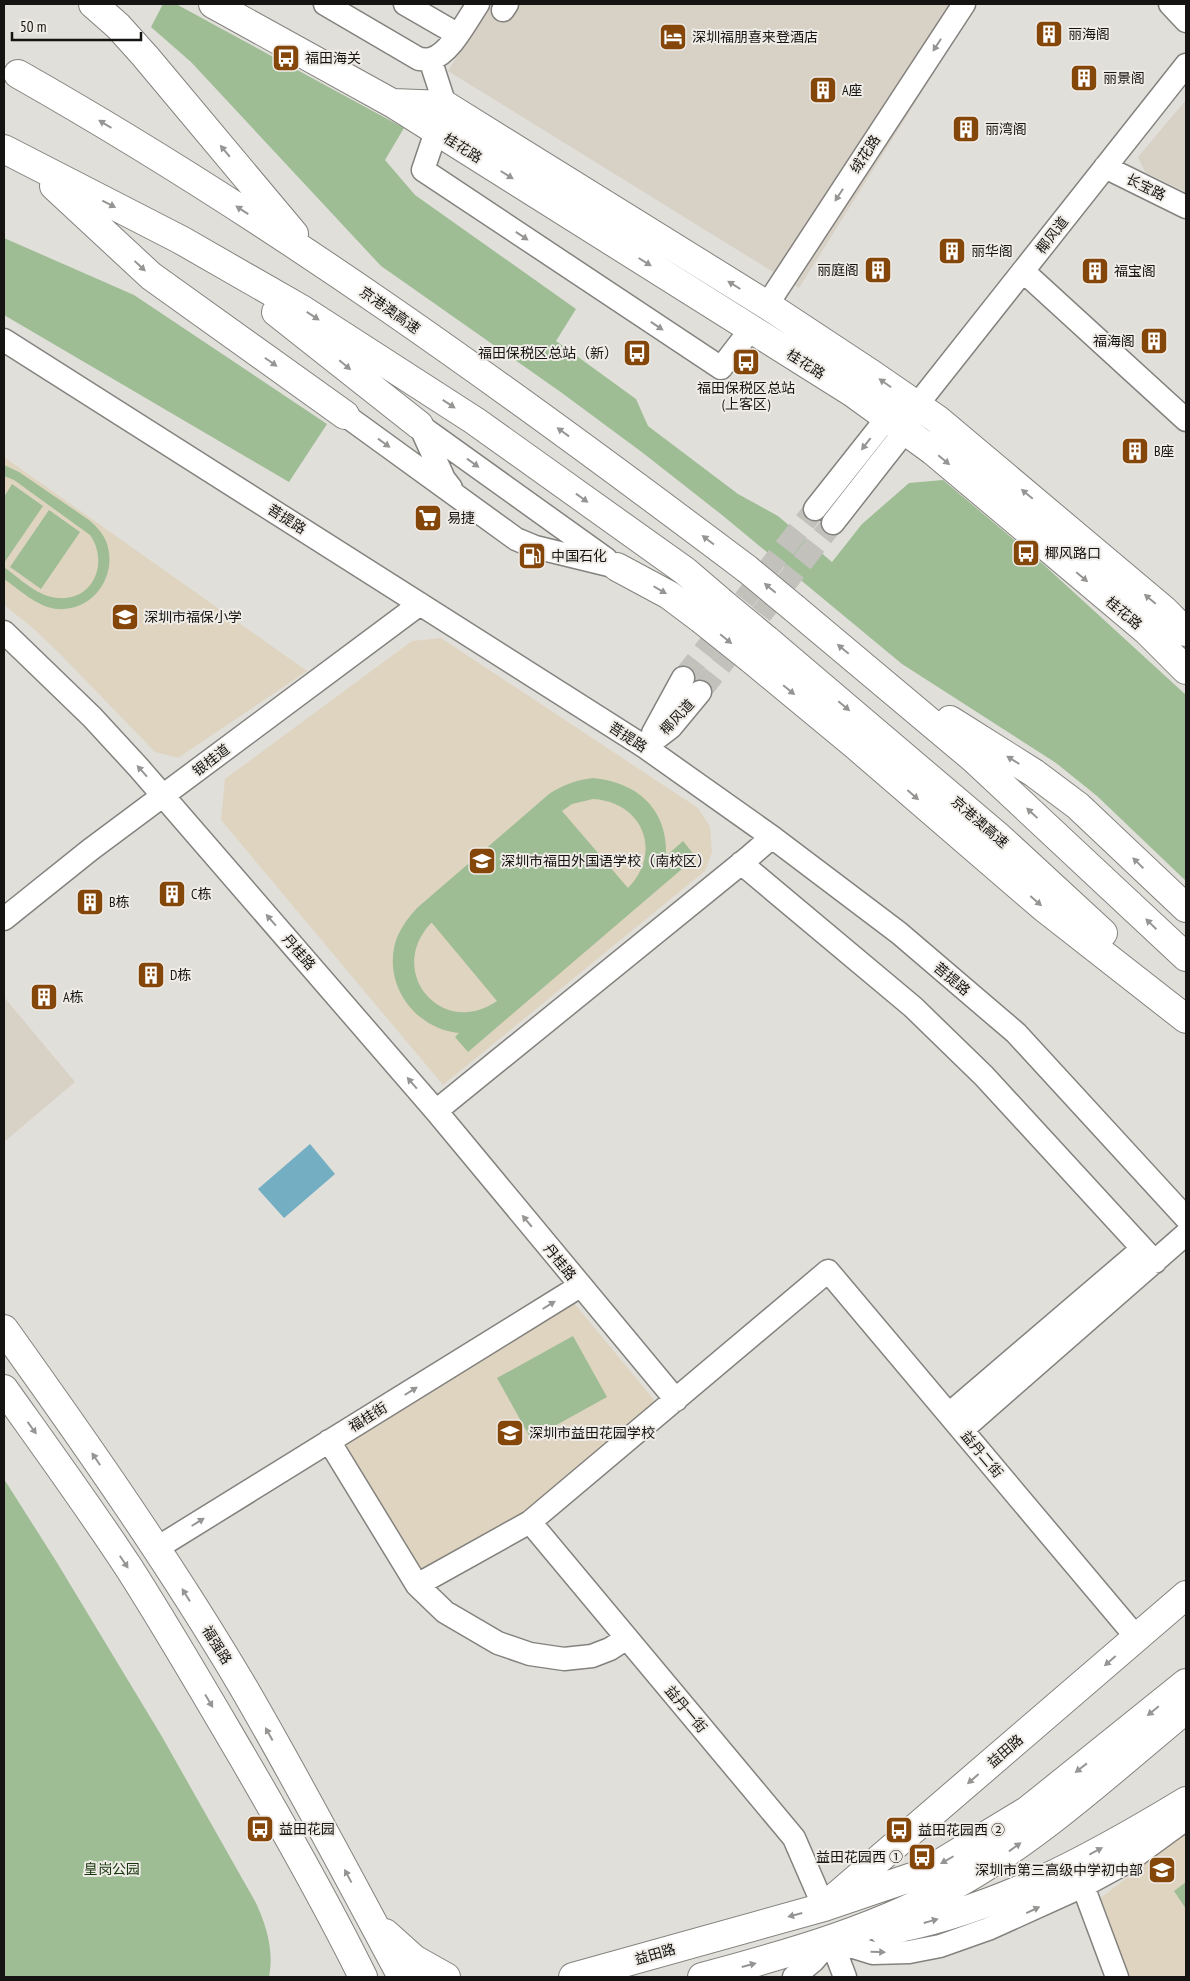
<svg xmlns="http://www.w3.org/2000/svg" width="1190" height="1981" font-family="'PT Sans Narrow','Noto Sans SC',sans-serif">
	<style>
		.built { fill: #d8d1c6 }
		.education { fill: #dfd4c0 }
		.green { fill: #9ebd94; fill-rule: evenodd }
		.water { fill: #73aec2 }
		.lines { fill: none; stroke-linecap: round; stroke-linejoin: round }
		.minor-tunnel { stroke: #c2c1bc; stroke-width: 22; stroke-dasharray: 22 11; stroke-linecap: butt }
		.minor-casing { stroke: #84827e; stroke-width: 25 }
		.major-casing { stroke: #84827e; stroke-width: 30 }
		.highway-casing { stroke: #84827e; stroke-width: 30 }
		.minor { stroke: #fff; stroke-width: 22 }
		.major { stroke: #fff; stroke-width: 28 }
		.highway { stroke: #fff; stroke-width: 28 }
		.highway-bridge-casing { stroke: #84827e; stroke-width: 30; stroke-linecap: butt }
		.highway-bridge { stroke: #fff; stroke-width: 28 }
		.oneway { fill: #969594 }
		.labels { text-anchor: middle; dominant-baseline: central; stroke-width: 4; stroke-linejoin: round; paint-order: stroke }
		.poi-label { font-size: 14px; fill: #151412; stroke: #efece7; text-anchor: start }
		.street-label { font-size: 14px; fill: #151412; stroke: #efece7 }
		.park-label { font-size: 14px; fill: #15350a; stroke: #efece7 }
	</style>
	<rect width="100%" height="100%" fill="#e1dfda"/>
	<path class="built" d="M490 4H977L799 288 448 71Z
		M1186 100V192L1145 172 1138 157Z
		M4 997 75 1082 4 1142Z"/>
	<path class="education" d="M4 457 307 671 178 758 155 752 61 655 35 630 4 605Z
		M441 638 698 808 710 827 712 852 705 871 443 1085 221 820 225 779 412 641Z
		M574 1303 670 1419 543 1522 429 1587 344 1446Z
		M1186 1833V1977H1117L1090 1906Z"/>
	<path class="green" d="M163 4H176L404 128 385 160 415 195 576 309 556 341 636 399 648 426 738 494 778 516 832 562 862 524 909 483 943 480 1044 565 1186 695V881L1097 796 1056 763 902 664 722 515 643 453 562 393 381 266 191 62 151 27Z
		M4 238 134 295 327 424 289 482 4 315Z
		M4 465 19 472 89 520C96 526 102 532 106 541 119 574 94 612 57 609 37 607 20 590 4 579V567C19 578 38 597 58 598 94 601 109 562 90 535L14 480 4 476Z
		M12 484 43 506 4 563V497Z
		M49 510 80 532 41 589 10 567Z
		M593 778C637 782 668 809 666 856L683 841 696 857 468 1052 455 1037 459 1033C418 1029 386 990 394 948 397 932 407 919 417 908L549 794C563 785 576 780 593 778ZM593 799C643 802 663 852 628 888L562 811 572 804ZM431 923H432L497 1001C442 1039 385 972 431 923Z
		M573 1336 607 1397 531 1439 497 1378Z
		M4 1479 56 1561 161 1735 256 1903C267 1927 274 1951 269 1977H4Z
		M1186 1882V1909L1174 1891Z"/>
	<path class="water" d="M310 1144 335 1174 284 1218 258 1189Z"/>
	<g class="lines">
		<path class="minor-tunnel" d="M683 678 815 509
			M700 692 833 523"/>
		<g class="minor-casing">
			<path id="minor" d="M325 4 419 59C422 59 427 60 431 59 450 54 467 20 478 4
				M405 4 457 34
				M1170 4 1186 21
				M503 10 507 4
				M430 59 445 105 423 170 721 368 751 329
				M1105 167 1186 207
				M1023 271 1186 420
				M767 305 964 4
				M4 340 645 747 772 837 899 933 1016 1033 1186 1218
				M345 415 516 539 535 547 617 567
				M419 425 606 559
				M421 428 444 479 451 488
				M815 509 887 418 902 411
				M833 523 905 431 917 405 1186 65
				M4 632 92 717 139 768 436 1111 676 1400
				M653 733 683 678
				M645 747 671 727 700 692
				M741 863 913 1007 984 1076 1155 1262
				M4 919 90 850 420 604
				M436 1111 749 857 772 837
				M949 1414 1142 1249
				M962 1430 1186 1234
				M329 1441 417 1585 445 1612 498 1643 530 1654 564 1659 592 1656 610 1649 627 1638
				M530 1522 794 1838 824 1907
				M157 1548 580 1286
				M417 1585 530 1522 828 1271 1137 1638
				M1083 1886 1117 1977
				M831 1940 873 1953 909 1952 940 1946 988 1929 1083 1886 1127 1862 1186 1819
				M831 1940 845 1977
				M794 1977 813 1961 831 1940"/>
		</g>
		<g class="major-casing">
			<path id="major" d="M213 4 392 103 853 393 933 451 1147 631 1186 670
				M393 103 445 105 767 305 870 373 937 419 1164 610 1186 632
				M4 1329C87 1445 169 1562 242 1685 298 1781 350 1880 402 1977
				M4 1389C46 1448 89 1507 129 1568 168 1629 205 1693 242 1756 284 1828 326 1902 363 1977
				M835 1897 1186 1595
				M884 1931C994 1912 1092 1858 1186 1801
				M385 1933 414 1959 446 1977
				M573 1977 824 1907 924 1873 1028 1810 1186 1683
				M702 1977C792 1953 883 1927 964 1880 1044 1833 1115 1768 1186 1709"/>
		</g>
		<g class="highway-casing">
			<path id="highway" d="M93 4 118 26 145 56 294 234
				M18 74C274 219 512 392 747 569
				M4 149 181 240 303 310 475 421 685 571 720 601
				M54 186 151 276 345 415
				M276 312 419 425
				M617 567 669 595 701 619
				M794 608 974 759 1186 957
				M767 640 1000 838 1103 933
				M751 659 855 745 1043 907 1186 1019
				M950 720 1034 773 1078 806 1186 908"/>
		</g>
		<use href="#minor" class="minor"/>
		<use href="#major" class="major"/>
		<use href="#highway" class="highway"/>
		<g class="highway-bridge-casing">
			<path id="highway-bridge" d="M747 569 794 608
				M720 601 767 640
				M701 619 751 659"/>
		</g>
		<use href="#highway-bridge" class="highway-bridge"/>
	</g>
	<defs><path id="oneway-solid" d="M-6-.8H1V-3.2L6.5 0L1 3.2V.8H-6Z" transform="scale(1.25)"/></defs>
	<g class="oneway">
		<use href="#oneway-solid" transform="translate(937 45) rotate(123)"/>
		<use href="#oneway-solid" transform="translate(105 124) rotate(-149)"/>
		<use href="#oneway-solid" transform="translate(225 151) rotate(-130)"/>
		<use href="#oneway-solid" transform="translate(507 175) rotate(32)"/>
		<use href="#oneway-solid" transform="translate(839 195) rotate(123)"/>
		<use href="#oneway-solid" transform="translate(109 204) rotate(27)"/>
		<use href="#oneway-solid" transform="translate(242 210) rotate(-147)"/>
		<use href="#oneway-solid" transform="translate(522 236) rotate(34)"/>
		<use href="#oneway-solid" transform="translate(645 262) rotate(32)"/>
		<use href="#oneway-solid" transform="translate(140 266) rotate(43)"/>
		<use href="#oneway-solid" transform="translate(734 285) rotate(-148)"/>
		<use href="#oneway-solid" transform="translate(313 316) rotate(33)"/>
		<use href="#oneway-solid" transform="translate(657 326) rotate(34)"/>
		<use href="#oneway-solid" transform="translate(271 362) rotate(35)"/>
		<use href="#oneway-solid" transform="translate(345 365) rotate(40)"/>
		<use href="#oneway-solid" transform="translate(885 383) rotate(-145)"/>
		<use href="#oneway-solid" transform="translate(449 404) rotate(33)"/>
		<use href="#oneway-solid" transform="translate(563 432) rotate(-144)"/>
		<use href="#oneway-solid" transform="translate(384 443) rotate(36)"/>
		<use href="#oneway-solid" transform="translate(866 444) rotate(128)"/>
		<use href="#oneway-solid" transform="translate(944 460) rotate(40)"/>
		<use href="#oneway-solid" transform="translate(473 463) rotate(36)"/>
		<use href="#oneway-solid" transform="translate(1027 494) rotate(-140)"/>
		<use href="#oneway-solid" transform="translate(582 498) rotate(36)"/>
		<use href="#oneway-solid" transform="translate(708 540) rotate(-143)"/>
		<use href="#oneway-solid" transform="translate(1082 577) rotate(40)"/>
		<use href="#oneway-solid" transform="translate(770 588) rotate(-140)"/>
		<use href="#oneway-solid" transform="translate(660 590) rotate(30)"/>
		<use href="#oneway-solid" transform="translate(1150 599) rotate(-140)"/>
		<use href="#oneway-solid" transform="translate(726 639) rotate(39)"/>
		<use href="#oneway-solid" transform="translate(843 649) rotate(-140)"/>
		<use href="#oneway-solid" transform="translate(789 690) rotate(39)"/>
		<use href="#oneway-solid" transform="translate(844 706) rotate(40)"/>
		<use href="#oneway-solid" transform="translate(1013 760) rotate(-148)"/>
		<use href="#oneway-solid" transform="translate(142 771) rotate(-132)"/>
		<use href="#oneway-solid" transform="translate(913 795) rotate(41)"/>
		<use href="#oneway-solid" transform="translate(1032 813) rotate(-137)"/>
		<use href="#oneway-solid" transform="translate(1138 863) rotate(-136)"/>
		<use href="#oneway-solid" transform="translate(1036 901) rotate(41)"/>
		<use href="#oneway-solid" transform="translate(271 920) rotate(-131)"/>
		<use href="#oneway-solid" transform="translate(1151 924) rotate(-136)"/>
		<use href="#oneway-solid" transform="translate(412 1083) rotate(-131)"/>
		<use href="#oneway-solid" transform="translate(527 1221) rotate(-130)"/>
		<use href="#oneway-solid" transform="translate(549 1305) rotate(-32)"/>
		<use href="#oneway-solid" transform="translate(411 1391) rotate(-32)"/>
		<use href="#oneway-solid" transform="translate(32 1428) rotate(54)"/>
		<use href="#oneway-solid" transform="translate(96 1459) rotate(-124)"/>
		<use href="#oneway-solid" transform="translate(198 1522) rotate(-32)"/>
		<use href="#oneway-solid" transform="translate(124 1562) rotate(56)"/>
		<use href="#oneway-solid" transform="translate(186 1595) rotate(-122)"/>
		<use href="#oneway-solid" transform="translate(1110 1661) rotate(139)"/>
		<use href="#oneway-solid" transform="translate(209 1701) rotate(59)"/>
		<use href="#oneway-solid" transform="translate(1153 1711) rotate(141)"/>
		<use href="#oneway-solid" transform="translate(269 1734) rotate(-119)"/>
		<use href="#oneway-solid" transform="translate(1081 1768) rotate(142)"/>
		<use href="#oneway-solid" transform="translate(973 1779) rotate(139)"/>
		<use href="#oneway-solid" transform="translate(1015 1847) rotate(-36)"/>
		<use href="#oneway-solid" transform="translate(1096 1851) rotate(-28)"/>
		<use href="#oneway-solid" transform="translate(947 1860) rotate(150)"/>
		<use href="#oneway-solid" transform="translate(348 1876) rotate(-118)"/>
		<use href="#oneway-solid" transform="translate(1033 1910) rotate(-25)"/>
		<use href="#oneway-solid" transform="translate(795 1915) rotate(165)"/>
		<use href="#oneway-solid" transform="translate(931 1921) rotate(-16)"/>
		<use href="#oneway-solid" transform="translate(878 1952) rotate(2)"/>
		<use href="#oneway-solid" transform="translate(749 1965) rotate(-15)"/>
	</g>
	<defs>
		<g id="building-square" transform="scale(1.4375)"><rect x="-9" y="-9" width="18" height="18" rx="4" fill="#85460a" stroke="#efece7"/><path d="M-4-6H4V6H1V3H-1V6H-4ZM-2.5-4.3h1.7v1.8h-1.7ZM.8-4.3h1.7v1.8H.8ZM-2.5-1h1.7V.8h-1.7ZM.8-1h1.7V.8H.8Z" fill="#fff"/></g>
		<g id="hotel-square" transform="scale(1.4375)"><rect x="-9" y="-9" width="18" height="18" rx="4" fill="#85460a" stroke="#efece7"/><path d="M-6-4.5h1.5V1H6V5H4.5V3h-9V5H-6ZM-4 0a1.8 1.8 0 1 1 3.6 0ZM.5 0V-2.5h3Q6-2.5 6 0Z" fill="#fff"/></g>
		<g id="bus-square" transform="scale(1.4375)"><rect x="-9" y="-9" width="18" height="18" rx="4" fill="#85460a" stroke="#efece7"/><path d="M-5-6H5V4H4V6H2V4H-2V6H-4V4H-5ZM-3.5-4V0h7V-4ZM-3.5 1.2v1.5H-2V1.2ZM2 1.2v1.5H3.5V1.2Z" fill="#fff"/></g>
		<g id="supermarket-square" transform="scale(1.4375)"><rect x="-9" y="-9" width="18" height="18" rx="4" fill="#85460a" stroke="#efece7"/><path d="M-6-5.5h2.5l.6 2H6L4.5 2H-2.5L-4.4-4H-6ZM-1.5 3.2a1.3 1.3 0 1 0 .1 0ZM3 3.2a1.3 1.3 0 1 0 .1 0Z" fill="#fff"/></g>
		<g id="fuel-square" transform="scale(1.4375)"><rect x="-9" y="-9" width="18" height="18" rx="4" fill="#85460a" stroke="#efece7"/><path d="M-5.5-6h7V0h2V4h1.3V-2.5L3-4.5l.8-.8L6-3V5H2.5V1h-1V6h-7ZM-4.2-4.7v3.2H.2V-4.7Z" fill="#fff"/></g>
		<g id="school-square" transform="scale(1.4375)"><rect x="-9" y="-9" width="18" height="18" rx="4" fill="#85460a" stroke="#efece7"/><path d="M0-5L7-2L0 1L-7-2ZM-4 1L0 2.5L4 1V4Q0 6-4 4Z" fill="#fff"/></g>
	</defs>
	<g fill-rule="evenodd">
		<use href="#building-square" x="1049" y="34"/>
		<use href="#hotel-square" x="673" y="37"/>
		<use href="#bus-square" x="286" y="58"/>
		<use href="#building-square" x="1084" y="78"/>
		<use href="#building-square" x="823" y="90"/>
		<use href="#building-square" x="966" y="129"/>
		<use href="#building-square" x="952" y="251"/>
		<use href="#building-square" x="878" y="270"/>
		<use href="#building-square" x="1095" y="271"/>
		<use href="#building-square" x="1154" y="341"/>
		<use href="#bus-square" x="637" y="353"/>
		<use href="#bus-square" x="746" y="362"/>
		<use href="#building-square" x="1135" y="451"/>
		<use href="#supermarket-square" x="428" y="518"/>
		<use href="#bus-square" x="1026" y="553"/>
		<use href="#fuel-square" x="532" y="556"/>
		<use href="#school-square" x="125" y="617"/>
		<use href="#school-square" x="482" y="861"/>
		<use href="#building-square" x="172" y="894"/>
		<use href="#building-square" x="90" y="902"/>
		<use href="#building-square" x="151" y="975"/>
		<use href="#building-square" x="44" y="997"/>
		<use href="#school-square" x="510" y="1433"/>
		<use href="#bus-square" x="260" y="1829"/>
		<use href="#bus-square" x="899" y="1830"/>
		<use href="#bus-square" x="922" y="1857"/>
		<use href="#school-square" x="1162" y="1870"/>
	</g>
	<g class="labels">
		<g class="poi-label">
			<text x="1068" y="34">丽海阁</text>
			<text x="692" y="37">深圳福朋喜来登酒店</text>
			<text x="305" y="58">福田海关</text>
			<text x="1103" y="78">丽景阁</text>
			<text x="842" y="90">A座</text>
			<text x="985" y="129">丽湾阁</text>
			<text x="971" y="251">丽华阁</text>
			<text x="859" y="270" text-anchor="end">丽庭阁</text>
			<text x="1114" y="271">福宝阁</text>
			<text x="1135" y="341" text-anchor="end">福海阁</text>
			<text x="618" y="353" text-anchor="end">福田保税区总站（新）</text>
			<text x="746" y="388" text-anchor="middle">福田保税区总站<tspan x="746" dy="16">(上客区)</tspan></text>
			<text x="1154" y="451">B座</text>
			<text x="447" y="518">易捷</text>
			<text x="1045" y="553">椰风路口</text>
			<text x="551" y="556">中国石化</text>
			<text x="144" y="617">深圳市福保小学</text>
			<text x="501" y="861">深圳市福田外国语学校（南校区）</text>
			<text x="191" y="894">C栋</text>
			<text x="109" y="902">B栋</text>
			<text x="170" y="975">D栋</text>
			<text x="63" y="997">A栋</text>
			<text x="529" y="1433">深圳市益田花园学校</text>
			<text x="279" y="1829">益田花园</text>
			<text x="918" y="1830">益田花园西 ②</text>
			<text x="903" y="1857" text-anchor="end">益田花园西 ①</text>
			<text x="1143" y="1870" text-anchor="end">深圳市第三高级中学初中部</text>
		</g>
		<g class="street-label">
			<text transform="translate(463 148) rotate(32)">桂花路</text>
			<text transform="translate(865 154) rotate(-57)">绒花路</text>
			<text transform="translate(1146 187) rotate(26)">长宝路</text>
			<text transform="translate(1052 235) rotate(-52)">椰风道</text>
			<text transform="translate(390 310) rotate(35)">京港澳高速</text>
			<text transform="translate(806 364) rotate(32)">桂花路</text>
			<text transform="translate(287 519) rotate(32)">菩提路</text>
			<text transform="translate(1124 613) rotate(40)">桂花路</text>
			<text transform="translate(677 717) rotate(-47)">椰风道</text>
			<text transform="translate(628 737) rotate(33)">菩提路</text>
			<text transform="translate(211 760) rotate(-37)">银桂道</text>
			<text transform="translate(980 822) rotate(41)">京港澳高速</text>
			<text transform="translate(299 952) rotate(49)">丹桂路</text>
			<text transform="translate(952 979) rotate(40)">菩提路</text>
			<text transform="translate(560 1262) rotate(51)">丹桂路</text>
			<text transform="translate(368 1417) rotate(-32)">福桂街</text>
			<text transform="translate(982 1454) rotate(50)">益丹二街</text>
			<text transform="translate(217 1645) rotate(58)">福强路</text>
			<text transform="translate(686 1709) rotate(50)">益丹一街</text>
			<text transform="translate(1005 1751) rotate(-41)">益田路</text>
			<text transform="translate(655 1954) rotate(-16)">益田路</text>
		</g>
		<g class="park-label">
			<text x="112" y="1869">皇岗公园</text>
		</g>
	</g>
	<rect width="1190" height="1981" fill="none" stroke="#151412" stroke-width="10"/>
	<path d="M12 32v8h129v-8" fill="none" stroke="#151412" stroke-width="2.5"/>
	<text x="20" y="32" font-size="15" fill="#151412" stroke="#efece7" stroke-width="4" paint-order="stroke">50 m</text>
</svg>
